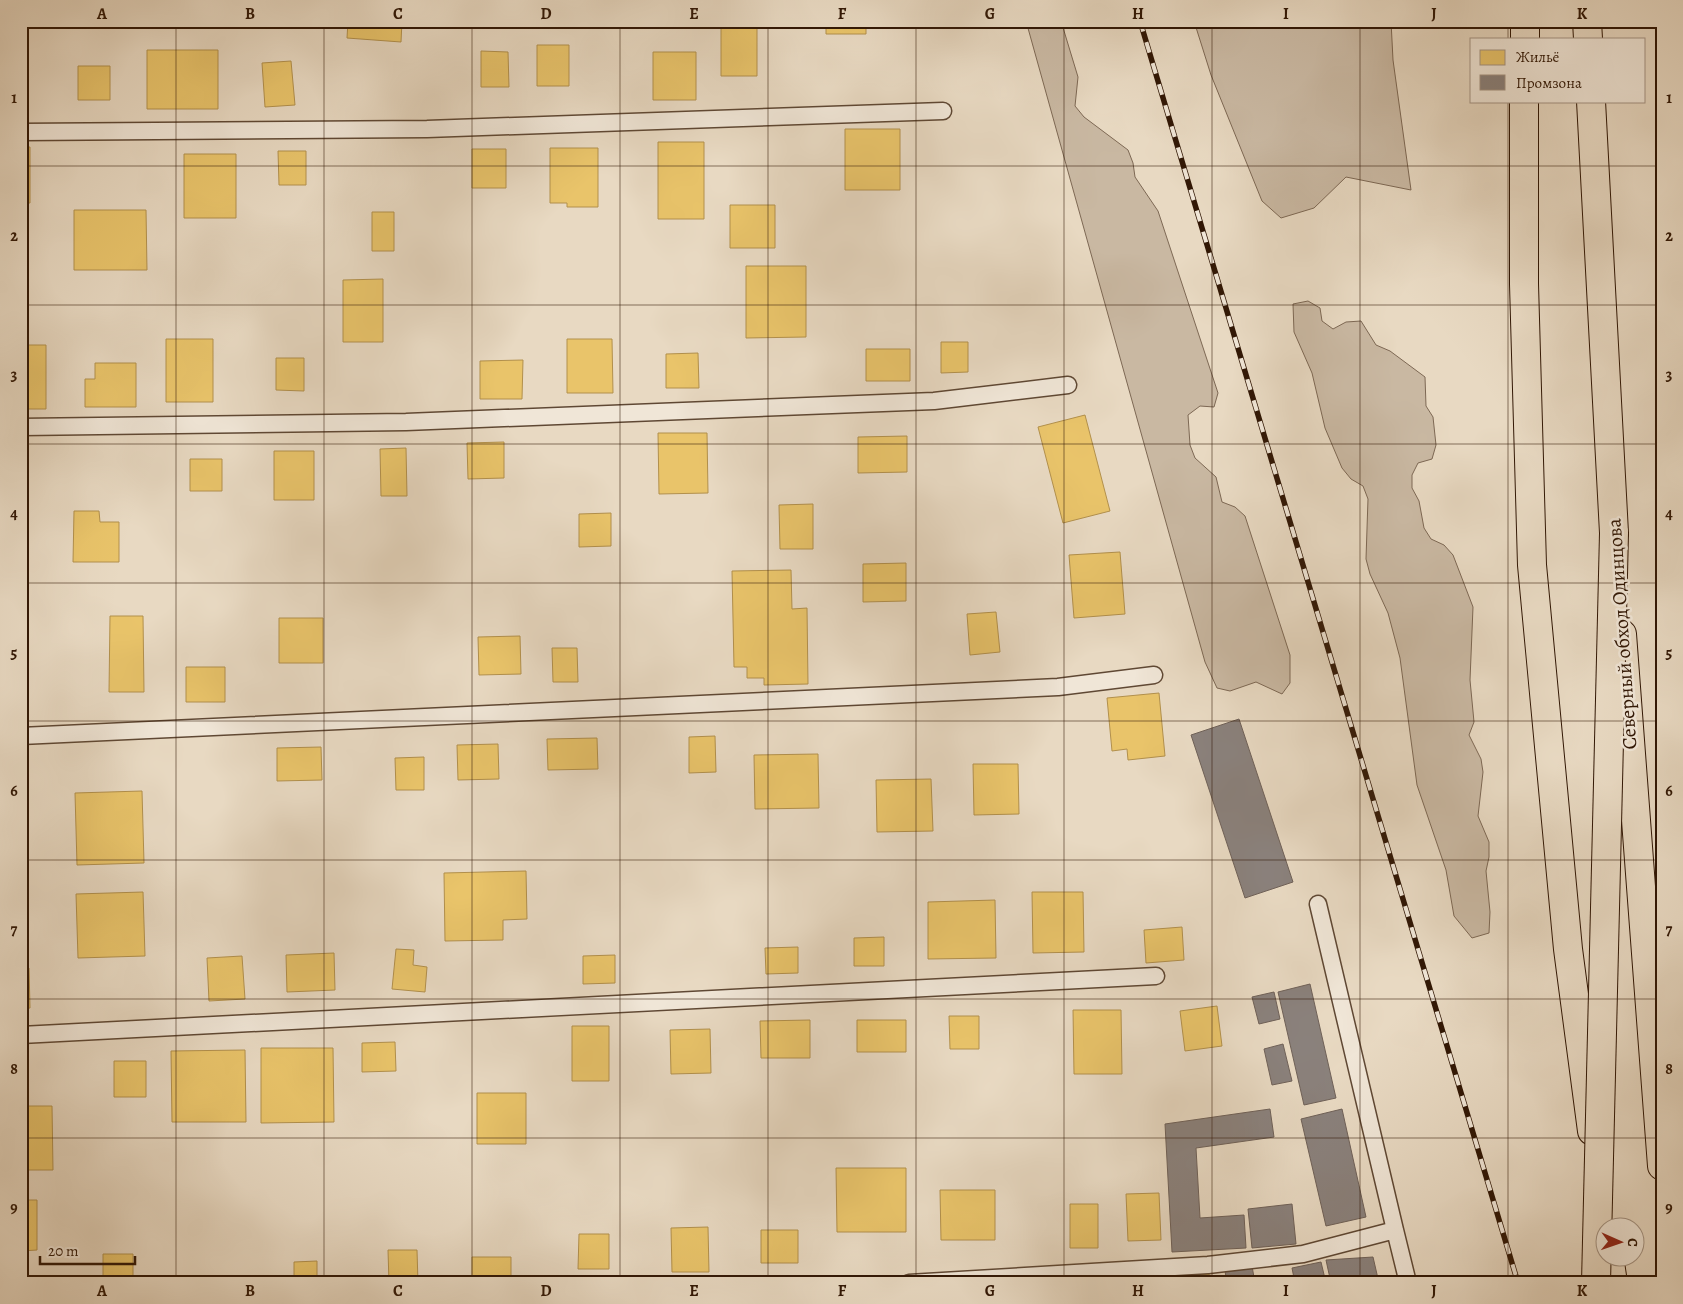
<svg xmlns="http://www.w3.org/2000/svg" width="1683" height="1304" font-family="Alegreya,serif">
	<style>
		.green { fill: #c9b8a2; stroke: #7d6854 }
		.homes { fill: #e9c46a; stroke: #b2904c }
		.industry { fill: #8a817c; stroke: #6f6158 }
		.lines { fill: none; stroke-linecap: round; stroke-linejoin: round }
		.service-casing { stroke: #5f4834; stroke-width: 19 }
		.primary-casing { stroke: #311705; stroke-width: 30 }
		.trunk-casing { stroke: #311705; stroke-width: 30 }
		.service { stroke: #f0e6d7; stroke-width: 16 }
		.primary { stroke: #e8d9c2; stroke-width: 28 }
		.trunk { stroke: #e8d9c2; stroke-width: 28 }
		.rail-casing { stroke: #311705; stroke-width: 5.5 }
		.rail { stroke: #f0e6d7; stroke-width: 4; stroke-dasharray: 11; stroke-linecap: butt }
		.trunk-bridge-casing { stroke: #311705; stroke-width: 30; stroke-linecap: butt }
		.trunk-bridge { stroke: #e8d9c2; stroke-width: 28 }
		.grid { fill: none; stroke: #311705; stroke-width: 1; stroke-opacity: 0.55 }
		.labels { text-anchor: middle; dominant-baseline: central; stroke-width: 5; stroke-linejoin: round; paint-order: stroke }
		.street-label { font-size: 20px; fill: #311705; stroke: #f0e6d7 }
		.neatline { fill: none; stroke: #311705; stroke-width: 2 }
		.grid-label { font-size: 16px; text-anchor: middle; font-weight: bold; fill: #311705 }
	</style>
	<rect width="100%" height="100%" fill="#e8d9c2"/>
	<filter id="stains"><feTurbulence type="fractalNoise" baseFrequency=".004" numOctaves="4"/><feColorMatrix values="0 0 0 0 .2 0 0 0 0 .09 0 0 0 0 .02 0 0 0 .5 -.17"/></filter>
	<radialGradient id="worn" r=".72"><stop offset=".6" stop-color="#630" stop-opacity="0"/><stop offset="1" stop-color="#630" stop-opacity=".3"/></radialGradient>
	<path class="green" d="M1026 21H1061L1078 77 1075 106 1084 117 1128 150 1133 163 1135 177 1158 211 1218 393 1214 407 1200 406 1188 415 1190 445 1195 458 1216 477 1222 502 1235 507 1245 516 1290 655V683L1282 694 1256 682 1230 691 1217 688 1205 662Z
		M1194 21H1391L1393 60 1411 190 1346 177 1314 208 1281 218 1262 201 1211 75Z
		M1308 301 1320 308 1322 321 1333 329 1346 322 1361 321 1376 345 1390 351 1425 377 1426 406 1433 417 1436 445 1432 459 1418 463 1412 475V488L1419 501 1424 528 1431 539 1444 545 1453 555 1473 607 1470 680 1474 722 1469 735 1481 759 1483 772 1478 816 1489 842V857L1486 871 1490 912 1489 933 1472 938 1454 916 1446 870 1417 785 1400 658 1388 613 1370 574 1366 559 1368 499 1363 486 1351 479 1342 468 1325 428 1312 373 1294 332 1293 304Z"/>
	<path class="homes" d="M348 21H402L401 42 347 38Z
		M721 21H757V76H721Z
		M826 21H866V34H826Z
		M537 45H569V86H537Z
		M147 50H218V109H147Z
		M481 51 508 52 509 87H481Z
		M653 52H696V100H653Z
		M291 61 295 105 265 107 262 63Z
		M78 66H110V100H78Z
		M845 129H900V190H845Z
		M658 142H704V219H658Z
		M21 147H30V203H21Z
		M550 148H598V207H567V203H550Z
		M472 149H506V188H472Z
		M278 151H306V185H279Z
		M184 154H236V218H184Z
		M730 205H775V248H730Z
		M74 210H146L147 270H74Z
		M372 212H394V251H372Z
		M746 266H806V337L746 338Z
		M383 279V342H343V280Z
		M166 339H213V402H166Z
		M567 339H612L613 393H567Z
		M941 342H968V372L941 373Z
		M21 345H46V409H21Z
		M866 349H910V381H866Z
		M698 353 699 388H666V354Z
		M276 358H304V391L276 390Z
		M523 360 522 399H480V361Z
		M95 363H136V407H85V379H95Z
		M1085 415 1110 511 1063 523 1038 427Z
		M658 433H707L708 493 659 494Z
		M907 436V472L858 473V437Z
		M504 442V478L468 479 467 443Z
		M406 448 407 496H381L380 449Z
		M274 451H314V500H274Z
		M190 459H222V491H190Z
		M813 504V549H780L779 505Z
		M74 511H99L100 522H119V562H73Z
		M611 513V546L579 547V514Z
		M1120 552 1125 614 1074 618 1069 555Z
		M906 563V601L863 602V564Z
		M791 570 792 609 807 608 808 684 764 685V678H747V667H734L732 571Z
		M996 612 1000 652 970 655 967 614Z
		M110 616H143L144 692H109Z
		M279 618H323V663H279Z
		M520 636 521 674 479 675 478 637Z
		M552 648H577L578 682H553Z
		M21 665H24V712H21Z
		M186 667H225V702H186Z
		M1159 693 1165 756 1128 760 1127 749 1112 751 1107 698Z
		M715 736 716 772 689 773V737Z
		M597 738 598 769 548 770 547 739Z
		M498 744 499 779 458 780 457 745Z
		M321 747 322 780 277 781V748Z
		M818 754 819 808 755 809 754 755Z
		M424 757V790H396L395 758Z
		M973 764H1018L1019 814 974 815Z
		M931 779 933 831 877 832 876 780Z
		M142 791 144 863 77 865 75 793Z
		M526 871 527 919 503 920V940L445 941 444 873Z
		M143 892 145 956 78 958 76 894Z
		M1032 892H1083L1084 952 1033 953Z
		M995 900 996 958 928 959V902Z
		M1182 927 1184 960 1146 963 1144 930Z
		M884 937V966H854V938Z
		M798 947V973L766 974 765 948Z
		M396 949 414 950 413 965 427 967 425 992 392 989Z
		M334 953 335 990 287 992 286 955Z
		M615 955V983L583 984V956Z
		M242 956 245 999 209 1001 207 958Z
		M21 968H29L30 1008 21 1009Z
		M1217 1006 1222 1046 1185 1051 1180 1011Z
		M1073 1010H1121L1122 1074H1074Z
		M949 1016H979V1049H950Z
		M810 1020V1058H761L760 1021Z
		M857 1020H906V1052H857Z
		M572 1026H609V1081H572Z
		M710 1029 711 1073 671 1074 670 1030Z
		M395 1042 396 1071 362 1072V1043Z
		M261 1048H333L334 1122 261 1123Z
		M245 1050 246 1122H172L171 1051Z
		M114 1061H146V1097H114Z
		M477 1093H526V1144H477Z
		M21 1106H52L53 1170H21Z
		M836 1168H906V1232H837Z
		M940 1190H995V1240H941Z
		M1159 1193 1161 1240 1128 1241 1126 1194Z
		M21 1200H37V1250L21 1251Z
		M1070 1204H1098V1248H1070Z
		M708 1227 709 1272H672L671 1228Z
		M761 1230H798V1263H761Z
		M579 1234H609V1269H578Z
		M388 1250H417L418 1283H389Z
		M103 1254H133V1283H103Z
		M472 1257H511V1283H472Z
		M317 1261V1283H294V1262Z
		M1209 1274 1210 1283H1160L1159 1279Z"/>
	<path class="industry" d="M1239 719 1293 882 1245 898 1191 735Z
		M1310 984 1336 1098 1304 1105 1278 992Z
		M1274 992 1280 1019 1259 1024 1252 997Z
		M1283 1044 1292 1081 1272 1085 1264 1049Z
		M1270 1109 1274 1137 1196 1148 1200 1218 1244 1215 1246 1248 1172 1252 1165 1124Z
		M1342 1109 1366 1217 1326 1226 1301 1119Z
		M1292 1204 1296 1244 1252 1248 1248 1209Z
		M1373 1257 1379 1283H1331L1326 1260Z
		M1321 1262 1326 1283H1295L1292 1268Z
		M1252 1266 1255 1283H1227L1225 1271Z"/>
	<g class="lines">
		<g class="service-casing">
			<path id="service" d="M21 132 427 129 943 111
				M21 427 406 422 934 401 1068 385
				M21 736 1058 687 1154 675
				M1318 904 1395 1230
				M21 1035 1156 976
				M909 1283 1208 1265 1303 1254 1395 1230 1408 1283"/>
		</g>
		<g class="primary-casing">
			<path id="primary" d="M1622 634 1662 1166"/>
		</g>
		<g class="trunk-casing">
			<path id="trunk" d="M1587 21 1588 39
				M1525 39V21
				M1524 101V284L1532 565 1568 949 1592 1131
				M1591 101 1614 533
				M1609 1256 1613 1283"/>
		</g>
		<use href="#service" class="service"/>
		<use href="#primary" class="primary"/>
		<use href="#trunk" class="trunk"/>
		<g class="rail-casing">
			<path id="rail" d="M1140 21 1518 1283"/>
		</g>
		<use href="#rail" class="rail"/>
		<g class="trunk-bridge-casing">
			<path id="trunk-bridge" d="M1596 1283 1614 533"/>
		</g>
		<use href="#trunk-bridge" class="trunk-bridge"/>
	</g>
	<path class="grid" d="M176 21V1283M324 21V1283M472 21V1283M620 21V1283M768 21V1283M916 21V1283M1064 21V1283M1212 21V1283M1360 21V1283M1508 21V39M1508 101V1283M21 166H1662M21 305H1662M21 444H1662M21 583H1662M21 721H1662M21 860H1662M21 999H1662M21 1138H1662"/>
	<g class="labels">
		<g class="street-label">
			<text transform="translate(1622 634) rotate(-94)">Северный обход Одинцова</text>
		</g>
	</g>
	<rect width="1683" height="1304" fill="none" stroke="#e8d9c2" stroke-width="55"/>
	<rect x="1470" y="38" width="175" height="65" fill="#f0e6d7" stroke="#a49383"/>
	<rect x="1480" y="50" width="25" height="15" fill="#e9c46a" stroke="#a49383"/>
	<text x="1516" y="62" font-size="15" fill="#311705">Жильё</text>
	<rect x="1480" y="75" width="25" height="15" fill="#8a817c" stroke="#a49383"/>
	<text x="1516" y="88" font-size="15" fill="#311705">Промзона</text>
	<g transform="translate(1620 1242) rotate(92)"><circle r="24" fill="#f0e6d7" stroke="#a49383"/>
	<path d="M0-4L9 19L0 12L-9 19Z" fill="#8f2418"/>
	<text y="-8" font-size="14" font-weight="bold" text-anchor="middle" fill="#311705">С</text>
	</g>
	<path d="M40 1256v8h95v-8" fill="none" stroke="#311705" stroke-width="2.5"/>
	<text x="48" y="1256" font-size="15" fill="#311705" stroke="#f0e6d7" stroke-width="4" paint-order="stroke">20 m</text>
	<rect x="28" y="28" width="1628" height="1248" class="neatline"/>
	<g class="grid-label">
		<text x="102" y="19">A</text>
		<text x="250" y="19">B</text>
		<text x="398" y="19">C</text>
		<text x="546" y="19">D</text>
		<text x="694" y="19">E</text>
		<text x="842" y="19">F</text>
		<text x="990" y="19">G</text>
		<text x="1138" y="19">H</text>
		<text x="1286" y="19">I</text>
		<text x="1434" y="19">J</text>
		<text x="1582" y="19">K</text>
		<text x="14" y="103">1</text>
		<text x="1669" y="103">1</text>
		<text x="14" y="241">2</text>
		<text x="1669" y="241">2</text>
		<text x="14" y="380">3</text>
		<text x="1669" y="380">3</text>
		<text x="14" y="519">4</text>
		<text x="1669" y="519">4</text>
		<text x="14" y="658">5</text>
		<text x="1669" y="658">5</text>
		<text x="14" y="796">6</text>
		<text x="1669" y="796">6</text>
		<text x="14" y="935">7</text>
		<text x="1669" y="935">7</text>
		<text x="14" y="1074">8</text>
		<text x="1669" y="1074">8</text>
		<text x="14" y="1213">9</text>
		<text x="1669" y="1213">9</text>
		<text x="102" y="1296">A</text>
		<text x="250" y="1296">B</text>
		<text x="398" y="1296">C</text>
		<text x="546" y="1296">D</text>
		<text x="694" y="1296">E</text>
		<text x="842" y="1296">F</text>
		<text x="990" y="1296">G</text>
		<text x="1138" y="1296">H</text>
		<text x="1286" y="1296">I</text>
		<text x="1434" y="1296">J</text>
		<text x="1582" y="1296">K</text>
	</g>
	<rect width="100%" height="100%" filter="url(#stains)"/>
	<rect width="100%" height="100%" fill="url(#worn)"/>
</svg>
